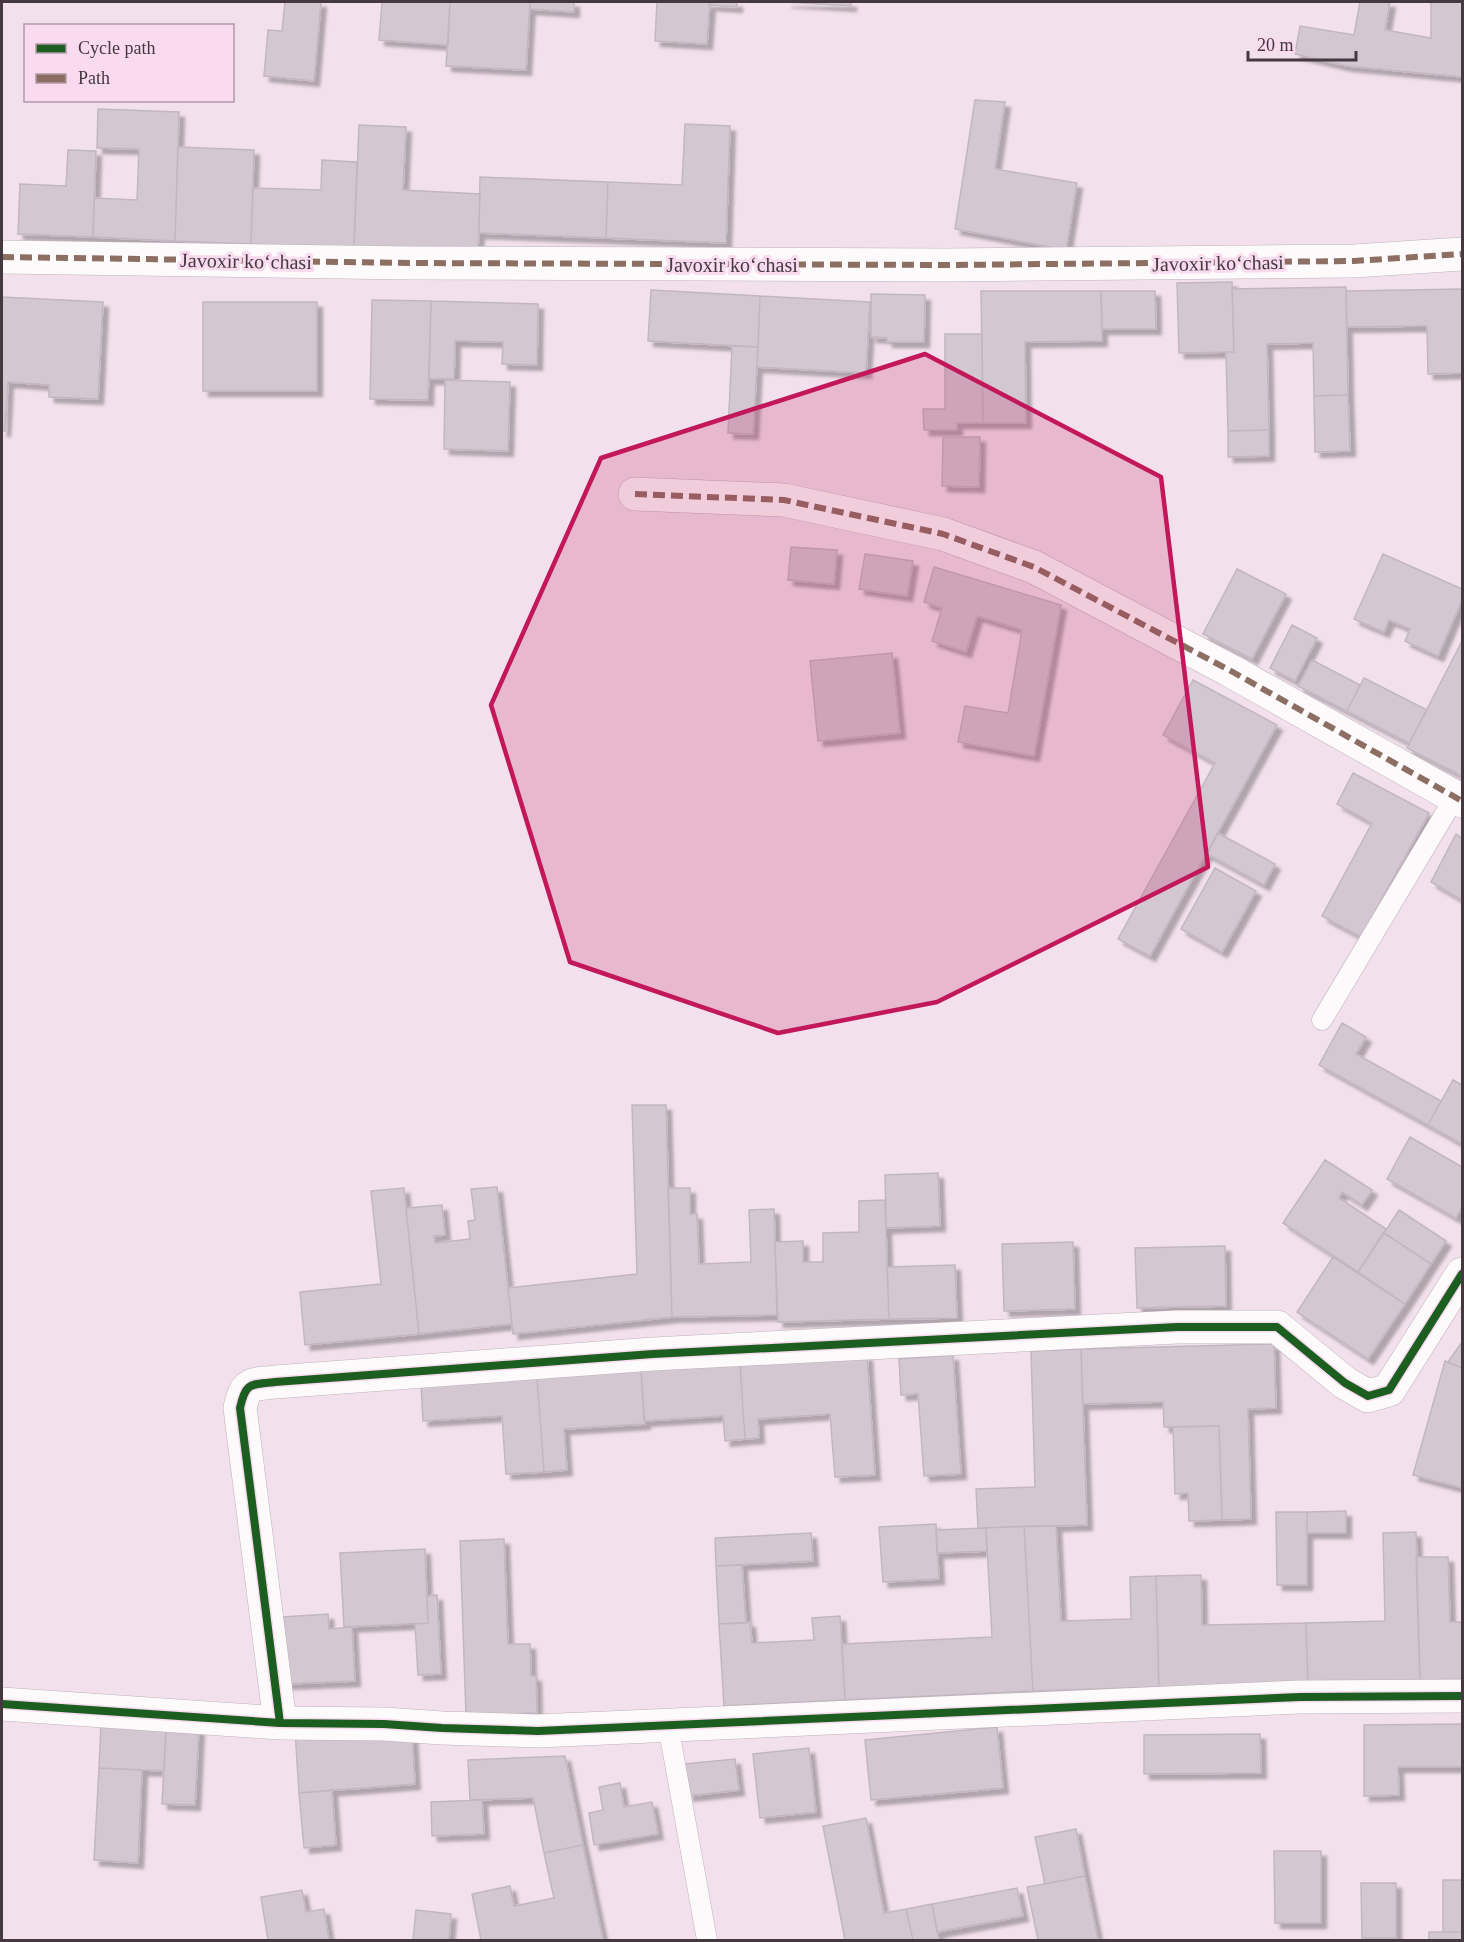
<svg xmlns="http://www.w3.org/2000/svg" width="1464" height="1942" font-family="Georgia,serif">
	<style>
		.building { fill: #d3c7d2; stroke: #c2b7c1; stroke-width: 1.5; filter: url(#shadow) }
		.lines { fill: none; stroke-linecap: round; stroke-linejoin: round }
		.service-casing { stroke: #beb1b9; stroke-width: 21 }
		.minor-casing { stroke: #beb1b9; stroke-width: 34 }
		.service { stroke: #fdfafc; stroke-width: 20 }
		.minor { stroke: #fdfafc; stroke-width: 33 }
		.quiet { stroke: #8d6e63; stroke-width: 6; stroke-dasharray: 12 6; stroke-linecap: butt }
		.cycleway-casing { stroke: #f9daee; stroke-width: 11 }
		.cycleway { stroke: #1b5e20; stroke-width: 8 }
		.marked { fill: #c2185b; fill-opacity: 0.2; stroke: #c2185b; stroke-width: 4.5; stroke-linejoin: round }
		.labels { text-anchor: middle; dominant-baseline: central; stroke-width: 6; stroke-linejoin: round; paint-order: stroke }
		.street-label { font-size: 20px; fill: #453940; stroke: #f9daee }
	</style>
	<defs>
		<filter id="shadow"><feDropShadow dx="5.5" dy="5.5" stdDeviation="1.5" flood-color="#0004"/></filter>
	</defs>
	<rect width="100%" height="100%" fill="#f2e1ec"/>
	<path class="building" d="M285 2H321L314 81 264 76 268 30 282 31Z
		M382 2H450L448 45 379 40Z
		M450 2H530L526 70 446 66Z
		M530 2H574V12L530 9Z
		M657 2H710L707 44 655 41Z
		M710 2H737V7L709 5Z
		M786 2H851V6Z
		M1360 2H1390L1385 30 1431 38V2H1462V77L1347 66 1295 54 1300 26 1354 35Z
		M975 100 1005 102 995 169 1077 183 1066 250 955 229Z
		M98 109 179 112 175 241 93 237 94 198 137 200 139 149 97 148Z
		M685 124 730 126 726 243 606 238 608 182 682 185Z
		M359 125 406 127 403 190 480 194 478 253 354 248Z
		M178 147 254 150 251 244 175 241Z
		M68 150 96 151 93 237 18 234 20 184 66 186Z
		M322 160 357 162 354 248 251 244 253 188 321 190Z
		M480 177 608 182 606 238 479 233Z
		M1232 282 1234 352 1179 353 1177 283Z
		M1346 287 1348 395 1314 396 1313 343 1267 344 1269 430 1228 431 1226 352H1234L1232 289Z
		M1462 289V373L1428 374 1427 326 1347 327 1346 291Z
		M651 290 760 296 758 347 648 341Z
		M981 291H1101L1102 341 1025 342 1026 423H983Z
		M1101 291H1155L1156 329H1102Z
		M871 294 925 295 924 342H887V338L871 337Z
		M760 296 870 302 866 373 757 367Z
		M2 297 103 302 98 399 49 397V385L8 382 5 431H2Z
		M372 300 431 301 428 400 370 399Z
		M431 301 538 304 537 365 502 364 503 342 455 341 454 379H429Z
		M203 302H317V391H203Z
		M945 334H982L983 423H957V430H924L923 409H945Z
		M732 346 758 347 753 434 728 433Z
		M445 380 510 382 508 451 444 449Z
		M1348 395 1350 451 1315 452 1314 396Z
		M1269 430V456L1228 457V431Z
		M943 437H980L979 487 942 486Z
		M791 547 837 550 834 584 788 580Z
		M865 554 913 561 907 596 859 589Z
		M1383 554 1462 589V600L1438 656 1405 641 1410 629 1389 620 1384 632 1354 619Z
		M934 567 1061 605 1034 756 958 742 965 706 1008 713 1022 630 977 616 966 652 932 641 942 608 924 602Z
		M1237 569 1286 594 1252 659 1203 634Z
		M1292 625 1317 638 1295 681 1270 668Z
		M1462 641V776L1407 748Z
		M892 653 900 733 818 741 810 661Z
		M1312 660 1360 685 1347 711 1298 686Z
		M1364 678 1427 710 1409 743 1347 711Z
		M1193 680 1277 725 1150 956 1118 939 1215 763 1163 735Z
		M1353 773 1429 813 1361 937 1322 916 1372 823 1337 804Z
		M1218 833 1275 864 1264 885 1207 854Z
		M1456 834 1462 838V900L1431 882Z
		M1215 868 1256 891 1222 952 1181 929Z
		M1342 1023 1366 1037 1356 1054 1441 1101 1428 1125 1319 1065Z
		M1453 1080 1462 1085V1144L1428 1125Z
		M632 1105H666L672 1317 513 1334 508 1288 637 1274Z
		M1410 1137 1462 1167V1207L1456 1218 1387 1179Z
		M1325 1160 1372 1190 1362 1205 1342 1192 1339 1198 1386 1229 1358 1272 1283 1223Z
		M938 1173 940 1226 886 1228 885 1175Z
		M497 1187 512 1324 419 1334 406 1208 442 1205 445 1235 434 1236 435 1243 470 1239 468 1221 475 1220 471 1189Z
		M404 1188 419 1334 305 1345 300 1292 381 1284 371 1191Z
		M668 1188H690V1214H697L699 1264 751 1262 749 1210 774 1209 777 1315 672 1317Z
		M885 1200 889 1319 778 1322 775 1242 803 1241V1262H823V1233L859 1232V1201Z
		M1399 1210 1446 1241 1431 1264 1384 1233Z
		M1384 1233 1431 1264 1405 1304 1358 1272Z
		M1073 1242 1075 1309 1004 1311 1002 1244Z
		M1225 1246 1226 1306 1137 1308 1135 1248Z
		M1333 1257 1405 1304 1368 1359 1297 1312Z
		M955 1265 957 1318 889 1319 887 1267Z
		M1462 1342V1368L1448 1362Z
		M1274 1344 1276 1408 1248 1409 1251 1519 1222 1520 1219 1426 1164 1427 1163 1402 1083 1404 1081 1349Z
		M1081 1349 1087 1525 978 1528 976 1489 1035 1487 1031 1351Z
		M867 1355 875 1475 835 1477 830 1414 758 1419 759 1438 745 1439 740 1363Z
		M953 1355 961 1474 924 1476 918 1394 901 1395 899 1359Z
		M1445 1361 1462 1368V1488L1413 1475Z
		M740 1363 745 1439 725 1441 723 1416 644 1421 641 1370Z
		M641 1370 645 1424 564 1429 567 1470 544 1472 537 1377Z
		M537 1377 544 1472 506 1474 502 1416 423 1421 421 1385Z
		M1219 1426 1222 1520 1189 1521 1188 1493 1175 1494 1173 1427Z
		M1346 1511V1533H1307V1512Z
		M1276 1512H1307V1585H1277Z
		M936 1524 939 1579 883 1582 879 1527Z
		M1024 1526H1056L1061 1621 1131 1619 1130 1577 1156 1576 1159 1687 1033 1691Z
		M1024 1526 1033 1691 845 1700 842 1644 992 1637 986 1528Z
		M986 1528 987 1551 937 1553 936 1530Z
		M1416 1532 1420 1680 1308 1683 1306 1623 1385 1621 1383 1533Z
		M811 1533 813 1561 716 1566 715 1538Z
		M504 1539 508 1644H530L531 1676H536L537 1713 466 1715 460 1541Z
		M425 1549 428 1623 344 1627 340 1553Z
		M1416 1557H1448L1450 1622H1462V1679L1420 1680Z
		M742 1565 746 1623 719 1624 716 1566Z
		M1201 1575 1202 1625 1306 1623 1308 1683 1159 1687 1156 1576Z
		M437 1595 441 1674 418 1675 415 1624 428 1623 427 1596Z
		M328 1614 329 1629 352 1627 355 1681 286 1684 282 1617Z
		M840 1616 845 1700 724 1706 719 1624 750 1622 752 1643 814 1640 812 1618Z
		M101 1724 166 1727 164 1771 99 1768Z
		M1462 1724V1767H1398L1399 1795 1364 1796V1725Z
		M166 1727 199 1728 195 1805 162 1804Z
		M997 1727 1003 1788 871 1800 865 1740Z
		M295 1730 412 1733 415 1784 299 1793Z
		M1260 1734 1261 1773 1144 1774V1735Z
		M809 1748 816 1812 760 1818 753 1754Z
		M565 1756 583 1845 544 1853 533 1798 470 1800 468 1760Z
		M735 1759 739 1790 688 1796 685 1764Z
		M99 1768 142 1770 138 1863 94 1860Z
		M620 1783 624 1807 652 1802 658 1834 594 1845 589 1813 603 1810 599 1787Z
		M332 1790 336 1845 304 1848 299 1793Z
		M482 1800 484 1834 432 1836 431 1802Z
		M866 1818 884 1913 906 1909 913 1940H845L823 1826Z
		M1462 1824V1932H1443V1880H1462Z
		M1076 1829 1085 1876 1045 1884 1035 1837Z
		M583 1845 603 1940H481L472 1894 510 1886 514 1906 554 1898 544 1853Z
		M1274 1851H1321V1923H1275Z
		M1085 1876 1098 1940H1038L1027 1887Z
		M1361 1883H1396V1938H1362Z
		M1017 1888 1023 1916 937 1932 932 1904Z
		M302 1890 306 1912 324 1909 329 1940H268L261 1897Z
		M932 1904 939 1940H913L906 1909Z
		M416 1910 451 1914 449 1940H413Z
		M1429 1932H1462V1940H1429Z"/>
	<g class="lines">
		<g class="service-casing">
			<path id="service" d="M1322 1020 1455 797
				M668 1725 707 1940"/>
		</g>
		<g class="minor-casing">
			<path id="minor" d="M2 257 410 263 948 265 1354 261 1462 254
				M635 494 784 500 943 534 1034 567 1231 671 1462 801
				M2 1704 280 1723 384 1724 442 1728 538 1731 1300 1697 1462 1696
				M280 1723 240 1408C246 1381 251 1385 275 1382L653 1354 1177 1327H1277L1345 1383 1368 1396 1389 1390 1462 1274"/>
		</g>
		<use href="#service" class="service"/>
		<use href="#minor" class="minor"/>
		<path class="quiet" d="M2 257 410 263 948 265 1354 261 1462 254
			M635 494 784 500 943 534 1034 567 1231 671 1462 801"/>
		<g class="cycleway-casing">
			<path id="cycleway" d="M2 1704 280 1723 384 1724 442 1728 538 1731 1300 1697 1462 1696
				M280 1723 240 1408C246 1381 251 1385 275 1382L653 1354 1177 1327H1277L1345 1383 1368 1396 1389 1390 1462 1274"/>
		</g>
		<use href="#cycleway" class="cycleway"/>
	</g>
	<path class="marked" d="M925 354 1161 477 1208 867 937 1002 778 1033 570 962 491 705 601 458Z"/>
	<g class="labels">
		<g class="street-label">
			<text transform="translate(246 261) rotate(1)">Javoxir koʻchasi</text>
			<text transform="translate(1218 263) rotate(-1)">Javoxir koʻchasi</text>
			<text x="732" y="265">Javoxir koʻchasi</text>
		</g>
	</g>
	<rect width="1464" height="1942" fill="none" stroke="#453940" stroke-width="6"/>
	<rect x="24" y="24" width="210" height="78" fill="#f9daee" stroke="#b19aa8" stroke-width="1.5"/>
	<rect x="36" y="44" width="30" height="9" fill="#1b5e20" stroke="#b19aa8" stroke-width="1.5"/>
	<text x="78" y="54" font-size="18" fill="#453940">Cycle path</text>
	<rect x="36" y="74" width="30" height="9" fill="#8d6e63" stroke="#b19aa8" stroke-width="1.5"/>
	<text x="78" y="84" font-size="18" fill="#453940">Path</text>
	<path d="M1248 51v9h108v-9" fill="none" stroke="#453940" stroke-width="3"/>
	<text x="1257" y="51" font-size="18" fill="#453940" stroke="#f9daee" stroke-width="4.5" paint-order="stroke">20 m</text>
</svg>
